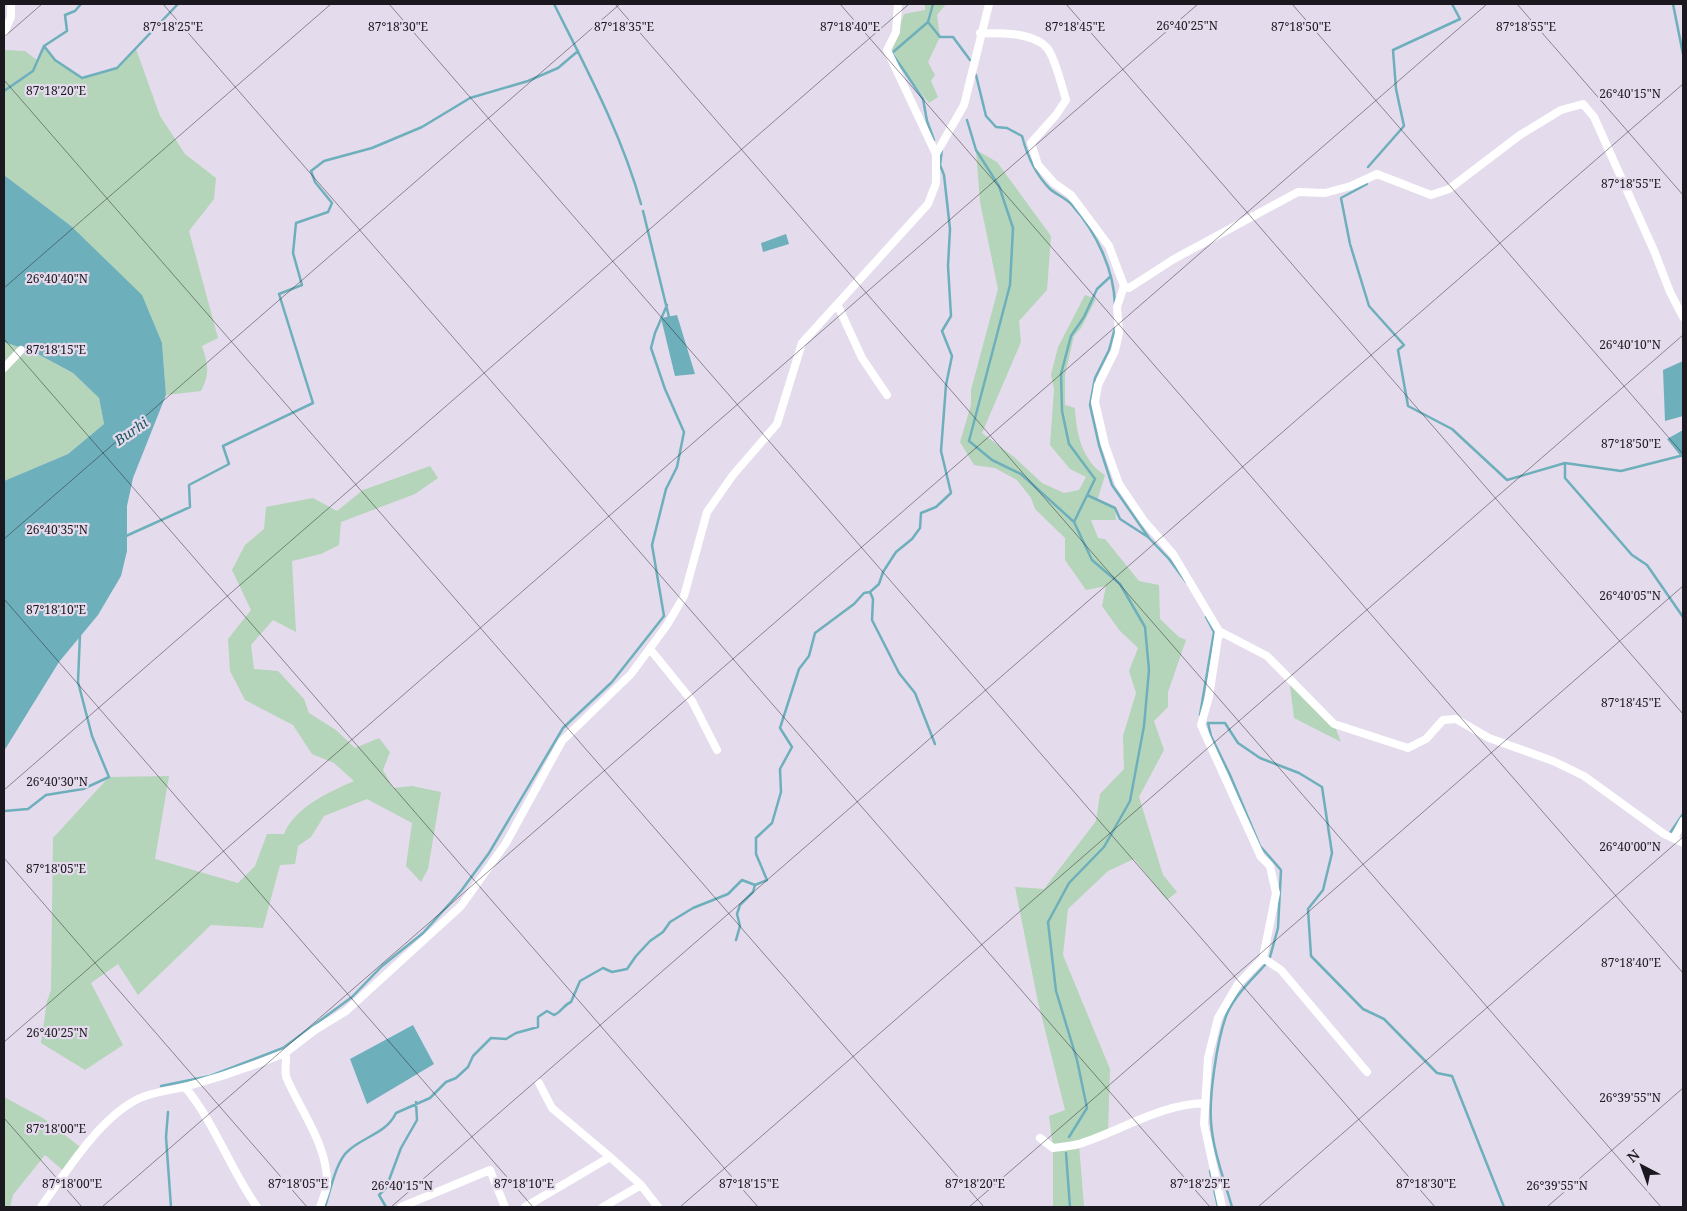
<svg xmlns="http://www.w3.org/2000/svg" width="1687" height="1211" font-family="'Noto Serif',serif">
	<style>
		.green { fill: #b4d5b9 }
		.water { fill: #6eafbc }
		.lines { fill: none; stroke-linecap: round; stroke-linejoin: round }
		.stream { stroke: #6eafbc; stroke-width: 2.5 }
		.minor { stroke: #fff; stroke-width: 8 }
		.ticks { fill: none; stroke: #1c181f; stroke-width: 1; stroke-opacity: 0.45 }
		.labels { text-anchor: middle; dominant-baseline: central; stroke-width: 4.5; stroke-linejoin: round; paint-order: stroke }
		.water-label { font-size: 14px; font-style: italic; fill: #1e5560; stroke: #e4dbec }
		.ticks-label { font-size: 12px; text-anchor: middle; fill: #1c181f; stroke: #e4dbec; stroke-width: 4.5; stroke-linejoin: round; paint-order: stroke }
	</style>
	<rect width="100%" height="100%" fill="#e4dbec"/>
	<path class="green" d="M925 4H946L937 15 940 37 928 62 935 75 931 81 938 97 929 103 906 73 892 49 904 14 925 10Z
		M44 46 55 60 82 78 117 68 136 49 160 116 185 154 216 178 214 199 189 231 218 338 202 346C208 364 210 374 201 391L166 395 162 343 71 226 4 175V50L25 51 37 60Z
		M976 150 997 162 1051 236 1047 290 1019 321 1021 342 982 433 1014 457 1042 483 1064 493 1079 490 1086 477 1070 469 1050 445 1054 389 1051 375 1058 347 1085 295 1096 299 1081 328 1074 336 1065 375V405L1075 408C1076 433 1082 461 1105 475L1097 501 1115 508 1116 520H1091L1098 538 1105 539 1139 581 1159 585 1160 619 1179 637 1186 640 1168 692V707L1154 721 1164 750 1139 797 1163 875 1177 892 1167 900 1134 859 1108 871 1068 909 1063 955 1110 1069 1108 1131 1079 1144 1084 1207H1053V1148L1049 1116 1065 1110 1038 1002 1015 887 1044 889 1096 821 1100 794 1124 769 1123 736 1136 693 1129 671 1138 648 1120 631 1102 606 1106 586 1086 590 1065 560V538L1035 509 1031 498 1017 480 995 468 974 465 960 442 971 405V390L998 289 980 202Z
		M4 342 36 353 73 373 99 398 104 424 68 454 4 481Z
		M430 466 438 478 415 494 341 522 339 545 321 554 292 561 296 632 273 620 251 645 254 669 278 671 304 699 309 713 336 730 355 748 379 738 390 752 383 770 393 788 412 786 441 792 428 869 421 882 406 866 412 823 367 799 324 816 311 837 298 846 295 864 280 865 263 928 211 925 138 995 118 964 91 983 123 1045 85 1070 41 1043 47 1001 51 990 53 838 109 777 169 776 155 859 238 883 255 866 267 834H284C295 807 329 792 354 781L334 763 312 754 293 725 245 700 230 671 228 639 251 610 232 570 245 545 264 529 266 507 313 498 337 511 363 490Z
		M1289 678 1334 724 1341 742 1294 718Z
		M4 1097 43 1118 84 1150 66 1173 45 1155 13 1195 10 1207H4Z"/>
	<path class="water" d="M4 175 71 226 142 295 162 343 166 395 133 478 127 506V551L121 576 98 615 59 662 4 751V481L68 454 104 424 99 398 73 373 36 353 4 342Z
		M786 234 789 244 763 252 761 243Z
		M677 315 695 374 675 376 661 318Z
		M1683 361V416L1665 421 1663 370Z
		M1683 430V459L1667 439Z
		M413 1025 434 1064 367 1104 350 1059Z"/>
	<g class="lines">
		<path class="stream" d="M554 4C586 68 622 135 641 204
			M933 4 928 22 892 53 923 99 927 121 934 140
			M1673 4 1683 54
			M928 22 940 37H953L970 60
			M44 46 55 60 82 78 117 68 178 4
			M976 75 986 116 996 127 1007 128 1022 136C1027 155 1036 175 1050 189 1057 195 1066 198 1072 205 1096 232 1114 269 1115 305
			M4 91 33 71 44 46 67 31 65 15 75 11 81 4
			M967 120 976 150 999 186 1013 228 1010 285 969 441 992 460 1021 474 1074 522 1092 560 1120 584 1145 627 1149 670 1144 726 1130 801 1104 847 1069 883 1048 922 1056 991 1077 1060 1087 1108 1069 1137
			M1368 167 1404 126 1396 89 1393 50 1460 19 1452 4
			M1367 184 1341 198 1350 244 1369 306 1404 345 1398 350 1408 406 1452 429 1507 480 1565 463 1621 471 1680 456
			M643 211 669 317
			M1115 328 1109 350 1095 378 1090 405 1099 445 1112 485 1149 538 1169 559 1186 582
			M1565 463V478L1632 555 1647 565 1683 617
			M1087 495 1115 508 1120 519 1148 537
			M1074 522 1095 479 1069 444 1062 411 1061 374 1071 336 1084 317 1097 289 1111 276
			M126 536 190 507 189 485 229 464 223 446 313 403 279 294 302 285 293 253 296 223 328 212 332 203 315 182 311 171 324 161 372 148 422 127 470 98 528 81 558 68 578 51
			M870 592 873 599 872 620 899 673 915 693 935 744
			M1200 715 1214 632 1206 617
			M4 811 28 809 46 795 83 789 109 777 92 736 78 682 80 634
			M1670 833 1683 814
			M736 940 740 926 737 914 740 905 753 892 755 885
			M1270 957 1278 928 1281 870 1260 846 1230 775 1211 736 1208 723H1225L1238 743 1260 758 1299 773 1322 787 1332 853 1323 890 1308 909 1311 956 1363 1009 1384 1019 1437 1073 1452 1076 1504 1207
			M161 1086 210 1076 283 1048 352 997 382 966 423 933 461 891 489 853 563 728 612 682 664 616 652 545 666 489 677 467 684 432 665 389 651 348 655 333 667 305
			M168 1112 166 1137 171 1207
			M1066 1153 1070 1207
			M1210 1171 1218 1207
			M325 1207C330 1192 336 1161 348 1151 364 1136 386 1134 396 1113L430 1098 446 1082 456 1078 468 1067 473 1056 491 1038 506 1039 516 1033 538 1027V1017L547 1011 554 1015C562 1012 563 1005 571 1002L580 981 603 968 612 972 627 969 636 956 650 941 663 932 670 922 693 908 728 894 742 880 755 885 767 880 756 854V838L772 823 781 792 780 769 792 747 780 728 799 669 809 656 815 633 854 604 864 593 870 592 879 584 883 572 896 552 912 539 920 528 921 513 936 507 951 493 941 451 946 385 952 356 942 331 951 316 948 266 950 229 944 175 940 165 942 149
			M386 1207 379 1195 386 1188 401 1148 417 1120 416 1102
			M1232 1207C1224 1179 1213 1151 1211 1122 1209 1095 1217 1041 1226 1016 1234 996 1251 980 1265 965"/>
		<path class="minor" d="M898 4 896 32 887 50 936 154
			M4 33 11 17V4
			M980 33C1000 33 1033 32 1047 48 1055 57 1062 87 1066 100L1056 115 1031 143 1038 165 1054 183 1071 195 1109 246 1124 286 1117 307 1119 333 1115 351 1098 385 1095 402 1105 445 1119 484 1144 521 1173 554 1219 631 1267 656 1334 724 1408 748 1426 739 1443 720 1456 719 1489 738 1553 761 1584 776 1664 834 1683 843
			M1124 286 1129 288 1174 259 1298 192 1325 193 1351 186 1377 174 1431 195 1449 189 1520 135 1561 110 1583 104 1594 117 1655 253 1670 292 1683 317
			M838 306 862 358 887 395
			M4 368 21 350
			M1219 631 1209 697 1201 725 1261 857 1270 866 1276 893 1263 958 1238 984 1218 1018 1208 1058 1204 1124 1222 1207
			M650 649 692 701 717 750
			M1674 838 1683 821
			M1263 958 1281 970 1367 1072
			M185 1087C215 1123 230 1169 257 1207
			M1040 1138 1053 1148C1061 1147 1071 1146 1079 1144 1121 1131 1160 1104 1205 1103
			M641 1185 658 1207
			M41 1207C66 1172 98 1120 136 1100 152 1091 171 1091 188 1086 221 1077 253 1066 285 1053
			M320 1207C322 1201 326 1192 327 1185 328 1146 302 1113 287 1079 283 1071 288 1061 285 1053L315 1030 346 1011 461 906 506 843 562 741 631 674 667 625 684 596 707 512 733 475 777 424 802 343 928 204 936 183V154L964 105 989 4
			M401 1207 490 1170 505 1207
			M525 1207 610 1157 552 1108 539 1083
			M603 1207 641 1185 610 1157"/>
	</g>
	<path class="ticks" d="M163 4 1210 1207M389 4 1435 1207M615 4 1661 1207M840 4 1683 973M1066 4 1683 714M1292 4 1683 454M1517 4 1683 195M4 37 42 4M4 80 984 1207M4 288 331 4M4 339 758 1207M4 539 620 4M4 599 533 1207M4 790 909 4M4 858 307 1207M4 1042 1198 4M4 1118 82 1207M102 1207 1487 4M391 1207 1683 84M680 1207 1683 335M969 1207 1683 586M1258 1207 1683 837M1547 1207 1683 1088"/>
	<g class="labels">
		<g class="water-label">
			<text transform="translate(131 431) rotate(-35)">Burhi</text>
		</g>
	</g>
	<g class="ticks-label">
		<text x="1187" y="30">26°40'25"N</text>
		<text x="173" y="31">87°18'25"E</text>
		<text x="398" y="31">87°18'30"E</text>
		<text x="624" y="31">87°18'35"E</text>
		<text x="850" y="31">87°18'40"E</text>
		<text x="1075" y="31">87°18'45"E</text>
		<text x="1301" y="31">87°18'50"E</text>
		<text x="1526" y="31">87°18'55"E</text>
		<text x="56" y="95">87°18'20"E</text>
		<text x="1630" y="98">26°40'15"N</text>
		<text x="1631" y="188">87°18'55"E</text>
		<text x="57" y="283">26°40'40"N</text>
		<text x="1630" y="349">26°40'10"N</text>
		<text x="56" y="354">87°18'15"E</text>
		<text x="1631" y="448">87°18'50"E</text>
		<text x="57" y="534">26°40'35"N</text>
		<text x="1630" y="600">26°40'05"N</text>
		<text x="56" y="614">87°18'10"E</text>
		<text x="1631" y="707">87°18'45"E</text>
		<text x="57" y="786">26°40'30"N</text>
		<text x="1630" y="851">26°40'00"N</text>
		<text x="56" y="873">87°18'05"E</text>
		<text x="1631" y="967">87°18'40"E</text>
		<text x="57" y="1037">26°40'25"N</text>
		<text x="1630" y="1102">26°39'55"N</text>
		<text x="56" y="1133">87°18'00"E</text>
		<text x="72" y="1188">87°18'00"E</text>
		<text x="298" y="1188">87°18'05"E</text>
		<text x="524" y="1188">87°18'10"E</text>
		<text x="749" y="1188">87°18'15"E</text>
		<text x="975" y="1188">87°18'20"E</text>
		<text x="1200" y="1188">87°18'25"E</text>
		<text x="1426" y="1188">87°18'30"E</text>
		<text x="402" y="1190">26°40'15"N</text>
		<text x="1557" y="1190">26°39'55"N</text>
	</g>
	<rect width="1687" height="1211" fill="none" stroke="#1c181f" stroke-width="10"/>
	<g transform="translate(1642 1166) rotate(319)" stroke="#e4dbec" stroke-width="4" paint-order="stroke">
	<path d="M0-4L9 19L0 12L-9 19Z" fill="#1c181f"/>
	<text y="-8" font-size="14" font-weight="bold" text-anchor="middle" fill="#1c181f">N</text>
	</g>
</svg>
